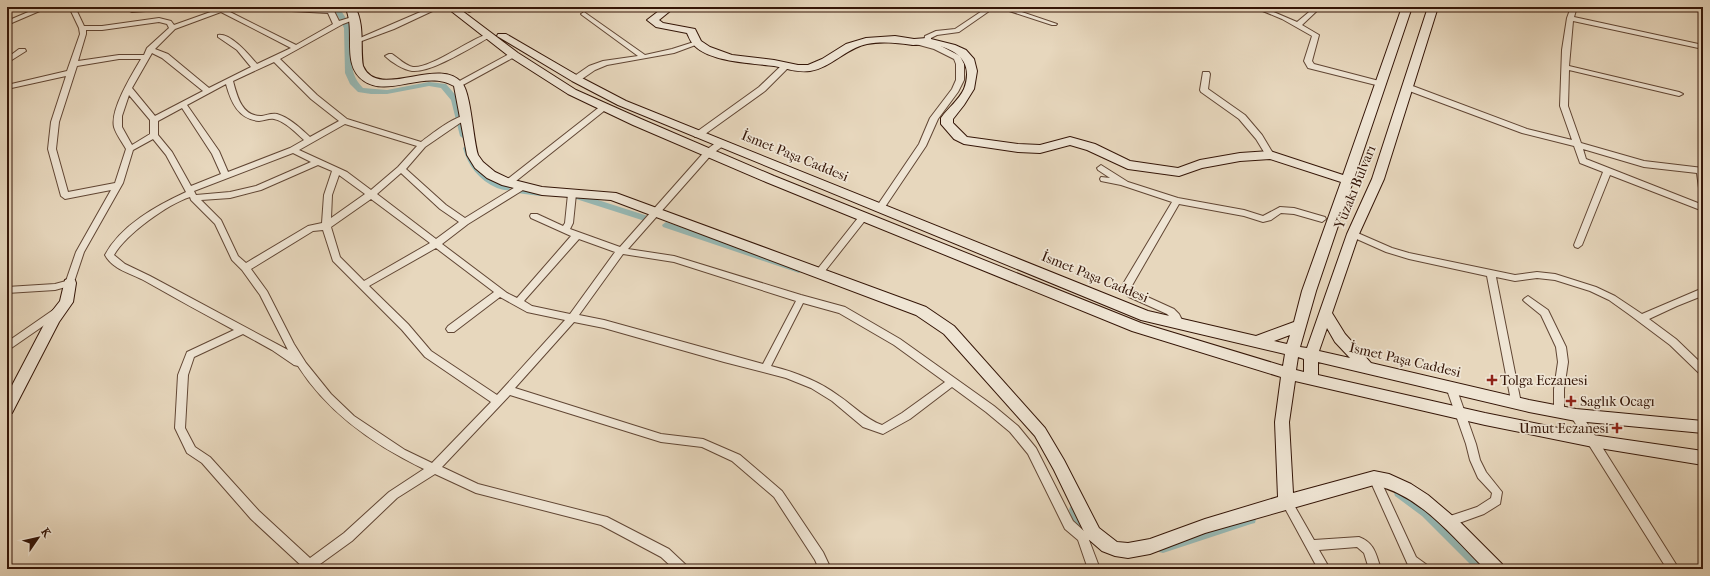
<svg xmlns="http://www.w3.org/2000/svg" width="1710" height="576" font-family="'IM FELL French Canon',serif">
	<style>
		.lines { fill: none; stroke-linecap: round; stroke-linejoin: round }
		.canal { fill: #97b9b5; fill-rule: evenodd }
		.street-casing { stroke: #614634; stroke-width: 2 }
		.secondary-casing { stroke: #341507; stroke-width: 2 }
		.street { fill: #efe5d4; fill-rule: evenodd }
		.secondary { fill: #efe5d4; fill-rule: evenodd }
		.poi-dot { fill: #8f2418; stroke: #efe5d4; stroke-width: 1.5 }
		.labels { text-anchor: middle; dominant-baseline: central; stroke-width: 3.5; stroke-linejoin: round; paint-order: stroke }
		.street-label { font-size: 14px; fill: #341507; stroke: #efe5d4 }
		.poi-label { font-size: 14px; fill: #341507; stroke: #efe5d4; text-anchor: start }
	</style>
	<rect width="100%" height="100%" fill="#e7d7bd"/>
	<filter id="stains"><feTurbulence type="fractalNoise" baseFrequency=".005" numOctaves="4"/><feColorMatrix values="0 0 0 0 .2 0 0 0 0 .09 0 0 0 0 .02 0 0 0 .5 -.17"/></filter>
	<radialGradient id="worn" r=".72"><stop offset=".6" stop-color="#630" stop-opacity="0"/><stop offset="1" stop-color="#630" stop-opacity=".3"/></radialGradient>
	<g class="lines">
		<path class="canal" d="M333 7H339C343 14 349 22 351 29 355 52 345 70 363 88L387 90 429 82 446 84 459 99 468 136 467 138 464 139 460 136 451 100 441 88 429 86 387 94H371L358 92 350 84 345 73 344 28Z
			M467 145 470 146C472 151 473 156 476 161 483 174 496 181 509 186L510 188 509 190C505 191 501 189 497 188 479 180 468 166 463 148Z
			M520 188 540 190 544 193 540 196 517 193 516 191 517 189Z
			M576 193 651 217 652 219 648 222 573 198 572 196Z
			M666 222 802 268 803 270 799 273 663 227 662 225Z
			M1399 488 1430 508 1487 565 1489 569H1475L1422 516 1395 496 1394 493 1395 490Z
			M1074 505 1078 507 1085 525 1084 529 1080 530 1076 529 1069 510 1070 507Z
			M1251 514 1255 515 1256 519 1255 523 1251 524 1163 553 1159 552 1157 548 1159 544 1163 543Z"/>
		<g class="street-casing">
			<path id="street" d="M40 7H49L7 25V21Z
				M69 7H75L84 26H102L159 18 171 21 174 25 219 9 246 7 243 9 228 11 296 45 333 24 328 13 255 9 252 7 331 9 334 11 339 21 352 17H356V19L343 24 280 59 317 95 347 119 421 142C431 135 456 114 468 116V120L460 123 425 147 406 169 446 205 465 218 517 186H523L524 188 523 190 468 224 442 244 507 293 517 298 571 236 531 218 530 216 531 214H537L563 226 565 223 568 194 569 192H575L576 194 573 223 570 229 620 247 706 150 717 142H723L724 144 723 146 712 154 628 249 674 256 801 295 845 307 900 339 994 406 1018 426 1036 448 1073 521 1084 531 1093 528 1097 529 1098 533 1097 537 1089 540 1100 569H1088L1078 540 1065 529 1028 454 1010 432 986 412 952 387 910 419 883 434 863 427 832 401 811 388 786 378 724 362 604 328 574 322 515 388 661 434 703 439 740 455 782 491 823 552 831 569H819L815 560 774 497 732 461 702 447 661 442 510 395 442 467 478 484 607 517 669 549 686 565 688 569H674L661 557 601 525 476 493 435 474 397 498 352 541 316 567 317 569H305L251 519 202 463 187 453 175 428 178 375 187 352 234 330C204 314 175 298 145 281 131 273 113 270 105 255 121 225 156 206 186 192L166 155 153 139 133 150 123 183 84 252 73 285 55 290 7 293V287L55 284 66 281 76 252 111 190 65 199 61 196 48 149 51 122 66 76 7 89V85L67 71 80 34 79 28ZM221 12 291 48 257 64C249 55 231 33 218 35V37L237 50 251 67 209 88 168 54 155 49 175 29ZM159 22 167 24 169 28 147 48 144 55H119L78 61 86 34V30H102ZM152 53 162 58 203 91 155 116 132 88ZM119 59H141C132 74 110 110 114 127 116 134 122 142 126 149L115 183 68 192 56 149 59 122 77 66ZM274 62 311 99 339 121 310 137C300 128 290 118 277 114 272 113 267 115 262 116 242 117 237 96 233 81ZM226 84C231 102 238 119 259 121 264 121 269 118 274 119 285 121 296 133 304 140L290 148 228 172 219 151 187 105ZM129 95 150 120V134L132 145 122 127V116ZM182 108 212 154 221 174 191 186 172 152 158 135V121ZM345 124 417 146 398 167 371 190 347 172 299 150ZM293 153 311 162 256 186 230 192 196 195 194 191ZM318 165 332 171 324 195 322 223 308 226 246 263 238 256 221 220 201 200 230 198 261 190ZM401 173 440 209 459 222 436 239 377 194ZM339 175 365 194 331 218 332 195ZM190 197 191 200 215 224 232 260 242 270 260 295 288 350 150 276 125 264 114 255C126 234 168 204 190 197ZM371 199 430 243 364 281 340 257 331 227ZM323 230 333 261 402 330 425 357 491 402 432 463 405 450 354 416 331 394 306 363 294 344 267 291 251 269 313 231ZM579 239 615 252 570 314 532 306 524 301ZM436 248 494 292 448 326 446 329 448 332H454L500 297 527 312 565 320 497 395 431 351 408 324 369 286ZM623 254 674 262 796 301 763 364 604 320 579 315ZM803 303 839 313 894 345 945 382 902 413 882 425C865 419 854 406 839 396 819 381 795 372 771 366ZM243 334 272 350 294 365 298 366C328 413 374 445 424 469L389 492 344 533 310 558 259 511 210 457 195 447 185 428 188 375 194 357Z
				M128 7H176L173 9 132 12 130 11Z
				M432 7H441L394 29 359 42H355L353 41Z
				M472 7H482L469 12 466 10Z
				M988 7H995L959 32 937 35 931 38V41L928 43 939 45 960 56 964 64V80L958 92 938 119 926 146 883 210H877L876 208 877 206 919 144 930 118 952 89 956 80V64L954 59 934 49 912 43 910 42 914 40 924 42 925 36 936 31 955 29Z
				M997 7H1007L1057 24 1056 25H1052Z
				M1253 7H1262L1297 22 1315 7H1321L1302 25 1319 35 1312 61 1314 64 1383 82 1384 84 1380 86 1308 68 1304 61 1312 36 1282 19Z
				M1571 7H1577L1574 17 1703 45V49L1573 21 1569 66 1679 92 1683 94 1679 96 1569 70 1568 106 1581 143 1644 161 1703 168V191L1699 188 1697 173 1644 167 1583 149 1586 159 1703 205V211L1610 175 1582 245 1578 248 1575 247 1574 245 1603 172 1580 163 1574 146 1522 133 1404 89 1403 87 1404 85H1410L1527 129 1572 140 1560 106 1562 50 1567 18Z
				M584 12 645 55 672 49 697 41 701 43 674 53 607 65 595 70 579 81H573V77L589 66 603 61 638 56 582 15 581 14Z
				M488 34 490 35V37C472 47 431 73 412 71 404 70 391 62 385 56L389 54H392C398 58 406 66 413 67 430 69 470 39 488 34Z
				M19 49H25L26 51 7 63V58Z
				M511 53H517L518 55 461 86H458L454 84Z
				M783 64H786L790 66 765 91 701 137H695L694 135 695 133 759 87Z
				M1203 72H1209L1210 74 1208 89 1245 115 1262 135 1274 155 1273 157H1267L1256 139 1239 119 1201 92 1200 90Z
				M602 105H608L609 107 511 185H505L504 183 505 181Z
				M1101 165 1128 182 1178 198 1244 210 1263 216 1280 207 1294 208 1325 217 1326 219 1322 222 1294 214 1281 213 1271 220 1263 222 1244 216 1179 204 1130 289 1174 309 1179 314 1184 324 1182 327H1176L1172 319 1167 314 1129 297 1120 290 1123 284 1172 202 1121 185 1101 181 1100 179 1101 177 1110 178 1098 170 1097 168Z
				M864 213 867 214 868 216 867 218 822 275H816L815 273 816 271 861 214Z
				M1353 231 1392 248 1409 253 1515 275 1537 272 1555 274 1596 287 1615 296 1642 314 1703 288 1702 296 1677 306 1649 319 1676 339 1703 365V375L1700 374 1670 345 1630 315 1609 300 1590 291 1555 280 1537 278 1515 281 1496 277 1521 403 1520 406 1516 407 1512 406 1487 276 1409 259 1386 252 1350 236 1349 234 1350 232Z
				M1528 296 1548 310 1566 347 1568 362 1564 389V412L1563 415 1559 416 1555 415 1554 412V389L1558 362 1556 347 1541 315 1525 302 1523 300 1525 298Z
				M56 308 59 309 61 312 59 315 7 351V342Z
				M1451 383 1454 384 1456 387 1476 444 1480 460 1486 472 1502 492 1500 504 1484 514 1448 527 1444 526 1443 522 1444 518 1477 507 1491 498 1492 493 1478 478 1470 460 1466 444 1446 387 1448 384Z
				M1576 411 1580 412 1679 569H1667L1572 418 1571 415 1572 412Z
				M1374 473 1378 475 1416 557 1427 565 1429 569H1414L1408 565 1369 478 1370 475Z
				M1286 496 1290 498 1314 540 1359 537C1375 543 1376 555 1381 569H1369L1364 553 1357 547 1319 550 1330 569H1318L1281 501 1282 498Z"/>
		</g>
		<g class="secondary-casing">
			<path id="secondary" d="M345 7H355C365 25 360 47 363 66 378 101 439 55 462 83 471 93 473 139 478 155L483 162 495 172 510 179 542 187 616 193 926 307 954 326 1045 428 1064 460 1099 528 1117 542 1128 543 1150 539 1205 519 1278 497 1275 422 1281 377 1132 331 766 182 633 125 568 94 510 57 446 7H457L518 53 576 90 641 119 774 176 1141 323 1283 366 1285 354 1141 320 618 105 572 81 497 36 498 34H506L580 77 626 101 1148 311 1256 336 1294 322 1302 291 1341 182 1270 159 1240 161 1202 168 1179 176 1128 169 1087 150 1070 145 1040 153 1018 152 964 144 954 139 941 124V118C948 108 959 100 964 89 975 60 954 47 928 44 923 44 918 45 913 45 897 43 883 41 867 44 846 48 831 68 810 71 797 73 785 68 774 66 752 63 707 62 693 44 690 41 689 37 687 33L656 27 647 20 664 7H675L659 20 663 23 695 29 701 41 710 47 732 55 774 60 798 65H808L822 59 846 44 866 38 895 36 914 39 927 38 955 45 966 50 974 59 977 71 974 89 964 105 953 119V123L967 137 1018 144 1040 145 1070 137 1095 144 1130 161 1178 168 1200 160 1240 153 1270 151 1343 175 1402 7H1412L1316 291 1300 347 1307 348 1347 234 1372 179 1428 7H1438L1384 179 1359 234 1332 313 1345 334 1371 363 1529 400 1576 409 1703 421V433L1576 421 1529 412 1318 362V375L1485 413 1593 435 1703 451V465L1593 447 1485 425 1295 381 1289 422 1293 493 1374 471 1389 474 1411 484 1428 495 1461 523 1502 564 1504 569H1485C1453 537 1419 494 1374 485L1205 533 1150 554 1128 558 1115 556 1102 551 1087 538 1054 470 1035 436 944 334 916 315 611 200 542 195 502 185 487 178 475 168 467 155 454 86C426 69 388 98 364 81 340 65 357 30 345 7ZM1327 328 1335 342 1350 358 1319 351ZM1290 335 1287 344 1274 341ZM1298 357 1304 359V372L1296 370Z
				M70 278 75 280 76 283 73 302 59 322 12 413 7 415V395L49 315 60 301 65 280Z"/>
		</g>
		<use href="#street" class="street"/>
		<use href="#secondary" class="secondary"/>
	</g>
	<g class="poi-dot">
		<path d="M1490 374h4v4h4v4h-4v4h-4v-4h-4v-4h4z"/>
		<path d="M1569 395h4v4h4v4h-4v4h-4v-4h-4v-4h4z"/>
		<path d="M1615 422h4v4h4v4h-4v4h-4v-4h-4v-4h4z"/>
	</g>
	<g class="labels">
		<g class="street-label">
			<text transform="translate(795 156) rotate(22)">İsmet Paşa Caddesi</text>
			<text transform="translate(1355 187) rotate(-68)">Yüzakı Bulvarı</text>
			<text transform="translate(1095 277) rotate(22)">İsmet Paşa Caddesi</text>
			<text transform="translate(1405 360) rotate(13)">İsmet Paşa Caddesi</text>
		</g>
		<g class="poi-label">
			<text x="1500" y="380">Tolga Eczanesi</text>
			<text x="1580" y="401">Saglık Ocagı</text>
			<text x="1609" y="428" text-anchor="end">Umut Eczanesi</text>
		</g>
	</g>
	<rect width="1710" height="576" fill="none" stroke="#e7d7bd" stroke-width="24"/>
	<rect x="8" y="8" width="1694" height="560" fill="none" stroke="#341507" stroke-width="2"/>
	<rect x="12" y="12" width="1686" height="552" fill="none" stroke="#341507"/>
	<g transform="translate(38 538) rotate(56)" stroke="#efe5d4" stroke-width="3" paint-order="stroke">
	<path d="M0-3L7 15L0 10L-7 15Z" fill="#341507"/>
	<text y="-6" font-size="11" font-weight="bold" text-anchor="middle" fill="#341507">K</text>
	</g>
	<rect width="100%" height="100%" filter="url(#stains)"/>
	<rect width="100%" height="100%" fill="url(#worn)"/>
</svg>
